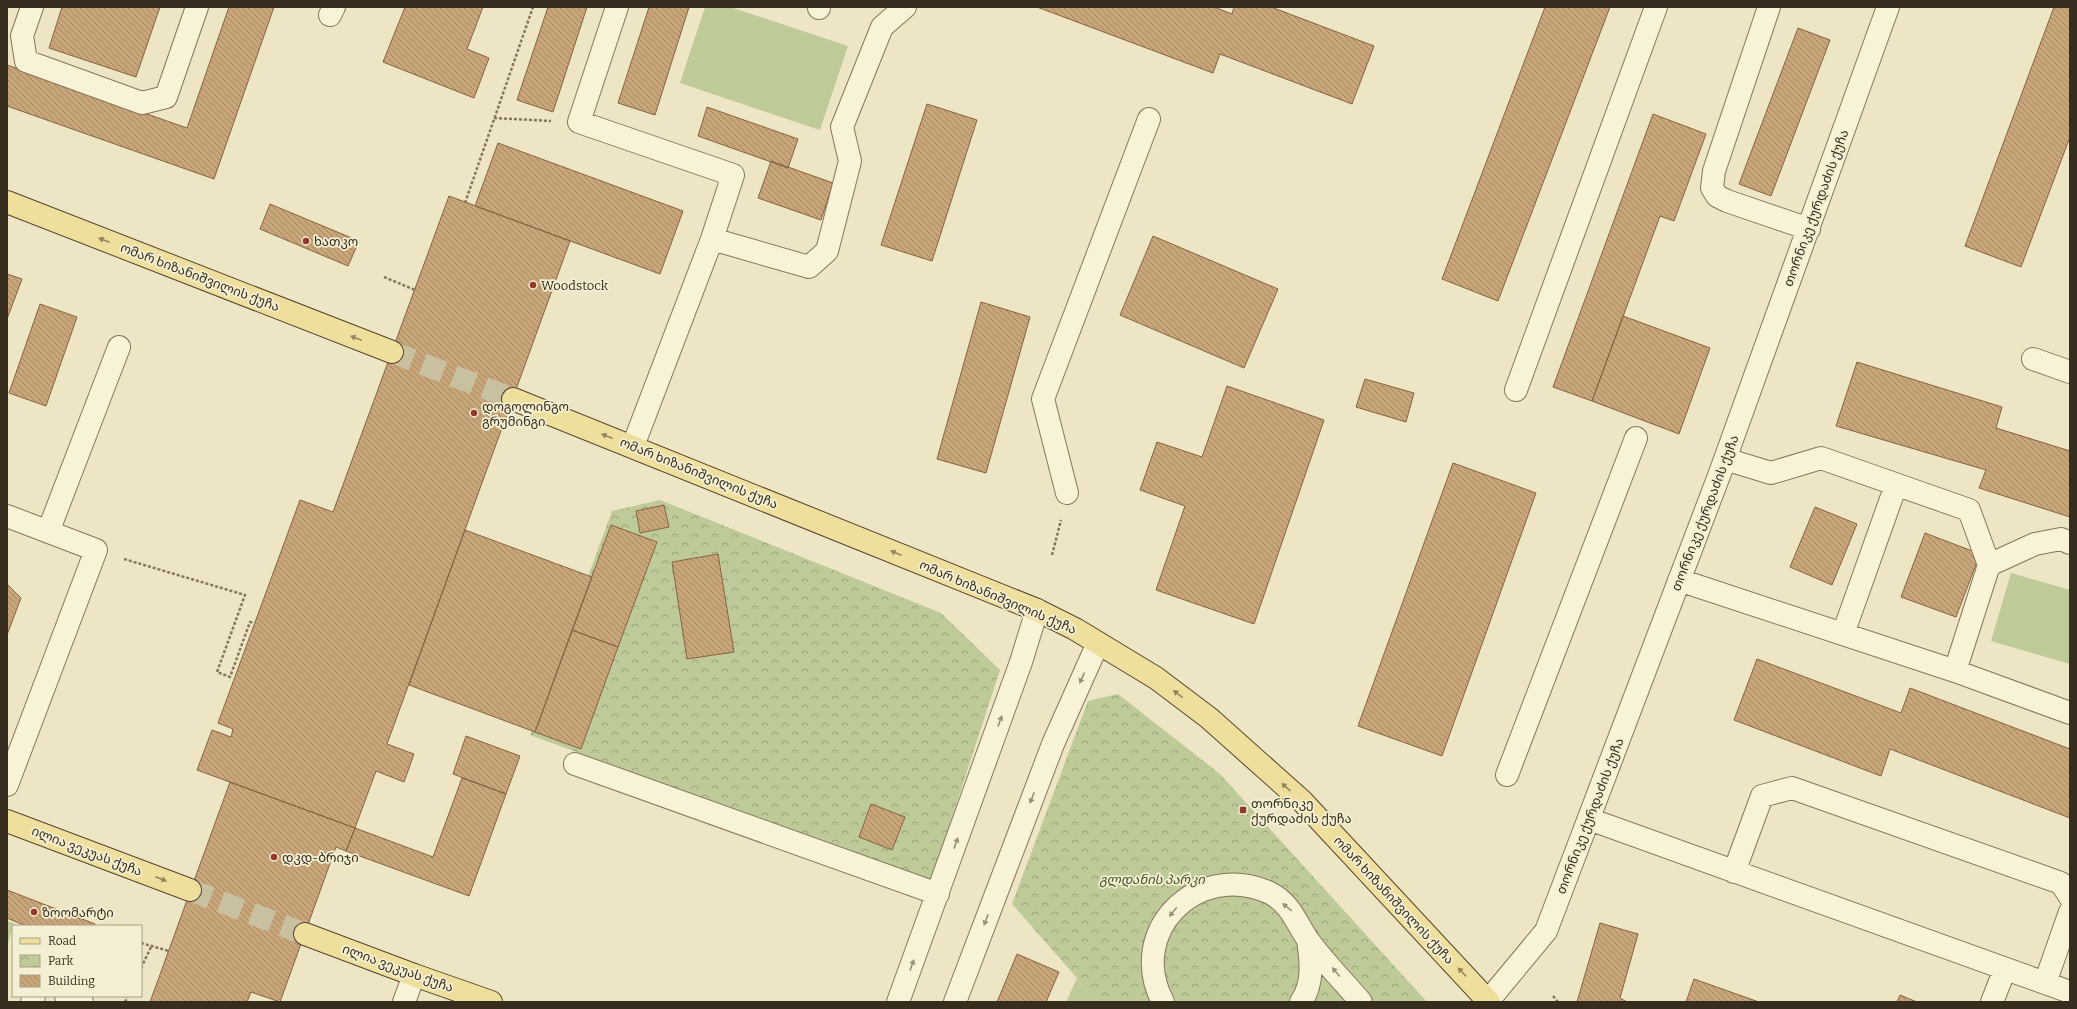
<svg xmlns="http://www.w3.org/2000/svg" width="2077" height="1009" font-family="Bitter,'Noto Sans Georgian',serif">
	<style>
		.grass { fill: #beca97 }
		.park { fill: url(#park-crowns) }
		.building { fill: url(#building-back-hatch); stroke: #856441 }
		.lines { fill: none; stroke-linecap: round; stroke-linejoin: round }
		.major-tunnel { stroke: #c9c0a2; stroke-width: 22; stroke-dasharray: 22 11; stroke-linecap: butt }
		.minor-casing { stroke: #86775b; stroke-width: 24 }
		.major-casing { stroke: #54452f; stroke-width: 24 }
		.path { stroke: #86775b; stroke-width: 2.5; stroke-dasharray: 3 2; stroke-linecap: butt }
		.minor { stroke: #f8f2d6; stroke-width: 22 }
		.major { stroke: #efdf9c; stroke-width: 22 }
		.oneway { fill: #93865d }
		.oneway2 { fill: #98907a }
		.poi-dot { fill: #93392c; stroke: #f4efd2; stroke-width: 1.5 }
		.labels { text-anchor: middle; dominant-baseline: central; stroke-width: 3.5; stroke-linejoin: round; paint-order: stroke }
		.street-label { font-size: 13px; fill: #372d1e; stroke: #f4efd2 }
		.poi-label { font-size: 13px; fill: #372d1e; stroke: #f4efd2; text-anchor: start }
		.park-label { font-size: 13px; font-style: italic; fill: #415225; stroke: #f4efd2 }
	</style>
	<defs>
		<pattern id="park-crowns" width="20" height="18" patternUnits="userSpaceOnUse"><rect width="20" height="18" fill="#beca97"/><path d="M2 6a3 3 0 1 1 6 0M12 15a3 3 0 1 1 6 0" fill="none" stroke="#9ba47b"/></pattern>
		<pattern id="building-back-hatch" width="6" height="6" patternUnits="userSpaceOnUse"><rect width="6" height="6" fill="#c9a57a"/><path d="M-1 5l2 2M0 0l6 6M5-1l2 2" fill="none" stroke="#a48763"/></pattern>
	</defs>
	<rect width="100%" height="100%" fill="#ede5c3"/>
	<path class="grass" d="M705 7H730L848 46 820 130 680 83Z
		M2011 573 2070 590V664L1991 641Z
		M1077 978 1093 1002H1066Z"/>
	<path class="park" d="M660 500 941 613 1000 670 931 882 530 735 612 511Z
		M1118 694 1220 774 1427 1002H1093L1077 978 1012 904 1088 701Z
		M7 921 16 924 13 926 7 947Z"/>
	<path class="building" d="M62 7H160L136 77 49 48Z
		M229 7H274L214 179 7 106V65L187 128Z
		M405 7H483L467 49 489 58 474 98 383 62Z
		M548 7H587L553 112 517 100Z
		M649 7H689L655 115 618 103Z
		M1037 7H1214L1232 14 1234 7H1271L1374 46 1352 104 1220 54 1213 73Z
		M1545 7H1610L1498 301 1442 279Z
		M2054 7H2070V137L2021 267 1965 246Z
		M1798 28 1830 40 1771 196 1739 184Z
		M927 104 977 120 932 261 881 245Z
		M707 107 798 139 788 168 698 136Z
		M1653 114 1706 134 1674 221 1660 216 1592 401 1553 387Z
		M498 143 683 211 660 274 475 206Z
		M771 161 833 183 821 220 758 198Z
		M449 196 570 241 387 744 414 754 404 782 376 771 355 828 197 770 212 730 231 737 233 729 218 723 300 500 333 512Z
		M270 204 359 241 348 266 260 229Z
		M1153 236 1278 289 1244 368 1120 315Z
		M7 274 22 279 7 319Z
		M981 302 1030 317 986 473 937 459Z
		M40 304 77 317 46 406 9 393Z
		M1623 316 1710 348 1679 434 1592 401Z
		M1857 362 2002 407 1996 428 2070 451V517L1979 488 1986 470 1836 426Z
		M1365 379 1414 393 1406 422 1356 407Z
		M1227 386 1324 420 1254 624 1156 590 1185 506 1140 490 1157 442 1202 457Z
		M1453 463 1536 493 1442 756 1358 726Z
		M664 505 669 527 640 533 636 511Z
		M1815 507 1857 524 1832 585 1790 567Z
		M611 525 657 542 618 647 572 630Z
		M465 530 592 577 535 732 409 685Z
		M1925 533 1980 554 1956 617 1901 597Z
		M718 554 734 652 687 659 672 562Z
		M7 584 21 598 7 635Z
		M572 630 618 647 581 749 535 732Z
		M1757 659 1901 713 1910 688 2070 749V818L1890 749 1881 776 1734 720Z
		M466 736 520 756 506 794 453 774Z
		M462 778 506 794 469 896 346 851 355 828 433 857Z
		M230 782 355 828 346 851 336 847 280 1002 251 992 247 1002H150Z
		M871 804 905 817 892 850 859 837Z
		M7 890 95 924 94 926H26L7 918Z
		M1600 923 1638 934 1620 998 1627 1002H1577Z
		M1017 954 1059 972 1046 1002H997Z
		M1694 979 1759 1002H1686Z
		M1900 995 1917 1002H1897Z"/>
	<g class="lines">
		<path class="major-tunnel" d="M392 352 513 399
			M190 890 305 934"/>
		<g class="minor-casing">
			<path id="minor" d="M32 7 22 36 26 61 142 103 166 97 197 7
				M617 7 579 122 733 175 712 239
				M1769 7 1714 171 1712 188 1717 196 1727 201 1809 229
				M819 8V7
				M330 15 334 7
				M2033 359 2070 372
				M1516 390 1656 7
				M633 446 712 239 809 267 827 251 850 161 842 127 882 27 905 7
				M1725 459 1771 473 1821 458 1969 510 1989 565
				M1067 493 1043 399 1149 119
				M7 516 96 550 7 785
				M48 532 119 347
				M1679 580 1955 671 2070 713
				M1843 634 1896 485
				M1955 671 1989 565 2035 544 2061 539 2070 543
				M575 764 938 894
				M1507 775 1636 438
				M1589 819 2070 992
				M1734 872 1762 796 1792 788 2061 883 2070 897
				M2045 983 2070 912
				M66 996 82 1002
				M1488 1001 1546 931 1720 473 1888 7
				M32 1002 34 996
				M404 1002 414 975
				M898 1002 1021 662 1037 610
				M955 1002 1053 744 1098 643
				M1163 1002C1126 932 1196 861 1268 892 1290 902 1296 922 1308 940 1324 962 1344 982 1361 1002
				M1301 1002C1314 983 1311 961 1308 940
				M1992 1002 2005 969"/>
		</g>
		<g class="major-casing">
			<path id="major" d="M7 202 392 352
				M513 399 1037 610 1075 629 1156 678 1209 718 1302 801 1489 1002
				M7 821 190 890
				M305 934 414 975 491 1002"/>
		</g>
		<path class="path" d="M494 118 551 121
			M465 203 533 7
			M384 277 415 290
			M1052 555 1061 520
			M124 559 245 595 217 672 230 677 250 622 255 623
			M141 943 169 951
			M141 968 151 947
			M1553 996 1558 1002
			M125 1002 128 996"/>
		<use href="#minor" class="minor"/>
		<use href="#major" class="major"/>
	</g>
	<defs><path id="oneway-solid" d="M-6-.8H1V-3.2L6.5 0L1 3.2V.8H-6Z"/></defs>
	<g class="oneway">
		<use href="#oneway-solid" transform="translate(104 240) rotate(-159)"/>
		<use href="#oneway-solid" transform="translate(356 338) rotate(-159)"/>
		<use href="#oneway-solid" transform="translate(607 436) rotate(-159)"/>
		<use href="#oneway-solid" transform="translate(896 553) rotate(-158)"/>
		<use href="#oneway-solid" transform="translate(1178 694) rotate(-143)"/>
		<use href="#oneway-solid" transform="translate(1286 787) rotate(-138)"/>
		<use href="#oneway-solid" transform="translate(161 879) rotate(21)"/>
		<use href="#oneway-solid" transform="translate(1462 972) rotate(-133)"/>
	</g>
	<g class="oneway2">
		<use href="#oneway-solid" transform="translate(1082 678) rotate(114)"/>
		<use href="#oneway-solid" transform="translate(1000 721) rotate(-70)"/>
		<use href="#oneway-solid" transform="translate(1032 798) rotate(111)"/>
		<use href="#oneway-solid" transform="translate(956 843) rotate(-70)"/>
		<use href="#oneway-solid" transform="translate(1287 907) rotate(-141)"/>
		<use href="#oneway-solid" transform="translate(1173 912) rotate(129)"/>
		<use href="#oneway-solid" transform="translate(986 920) rotate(111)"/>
		<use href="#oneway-solid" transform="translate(912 965) rotate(-70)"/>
		<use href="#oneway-solid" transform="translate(1336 972) rotate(-130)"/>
	</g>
	<g class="poi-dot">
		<circle cx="306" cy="241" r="4"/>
		<circle cx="533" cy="285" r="4"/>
		<circle cx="474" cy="413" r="4"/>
		<rect x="1239" y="806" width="8" height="8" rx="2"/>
		<circle cx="274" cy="857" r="4"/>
		<circle cx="34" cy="912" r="4"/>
	</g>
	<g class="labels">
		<g class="street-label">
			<text transform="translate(1816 208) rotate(-70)">თორნიკე ქურდაძის ქუჩა</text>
			<text transform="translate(200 277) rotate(21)">ომარ ხიზანიშვილის ქუჩა</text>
			<text transform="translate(699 473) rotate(22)">ომარ ხიზანიშვილის ქუჩა</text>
			<text transform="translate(1705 513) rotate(-69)">თორნიკე ქურდაძის ქუჩა</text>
			<text transform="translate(998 597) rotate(23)">ომარ ხიზანიშვილის ქუჩა</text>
			<text transform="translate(1590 816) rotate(-69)">თორნიკე ქურდაძის ქუჩა</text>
			<text transform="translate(87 851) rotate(21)">ილია ვეკუას ქუჩა</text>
			<text transform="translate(1394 900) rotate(47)">ომარ ხიზანიშვილის ქუჩა</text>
			<text transform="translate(398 968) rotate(20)">ილია ვეკუას ქუჩა</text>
		</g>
		<g class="poi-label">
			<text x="314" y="241">ხათკო</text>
			<text x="541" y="285">Woodstock</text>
			<text x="482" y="406">დოგოლინგო<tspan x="482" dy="15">გრუმინგი</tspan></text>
			<text x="1251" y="803">თორნიკე<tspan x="1251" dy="15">ქურდაძის ქუჩა</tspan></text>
			<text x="282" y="857">დკდ-ბრიჯი</text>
			<text x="42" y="912">ზოომარტი</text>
		</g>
		<g class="park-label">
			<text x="1152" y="879">გლდანის პარკი</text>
		</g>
	</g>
	<rect width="2077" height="1009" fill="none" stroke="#372d1e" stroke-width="16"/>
	<rect x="12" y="925" width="130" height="72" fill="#f4efd2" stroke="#a8a18a"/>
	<rect x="20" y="938" width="20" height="6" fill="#efdf9c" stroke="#a8a18a"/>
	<text x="48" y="945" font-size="12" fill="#372d1e">Road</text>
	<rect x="20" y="955" width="20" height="12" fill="url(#park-crowns)" stroke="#a8a18a"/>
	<text x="48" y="965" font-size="12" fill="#372d1e">Park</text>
	<rect x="20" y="975" width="20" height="12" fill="url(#building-back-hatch)" stroke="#a8a18a"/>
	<text x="48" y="985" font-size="12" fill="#372d1e">Building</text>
</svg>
